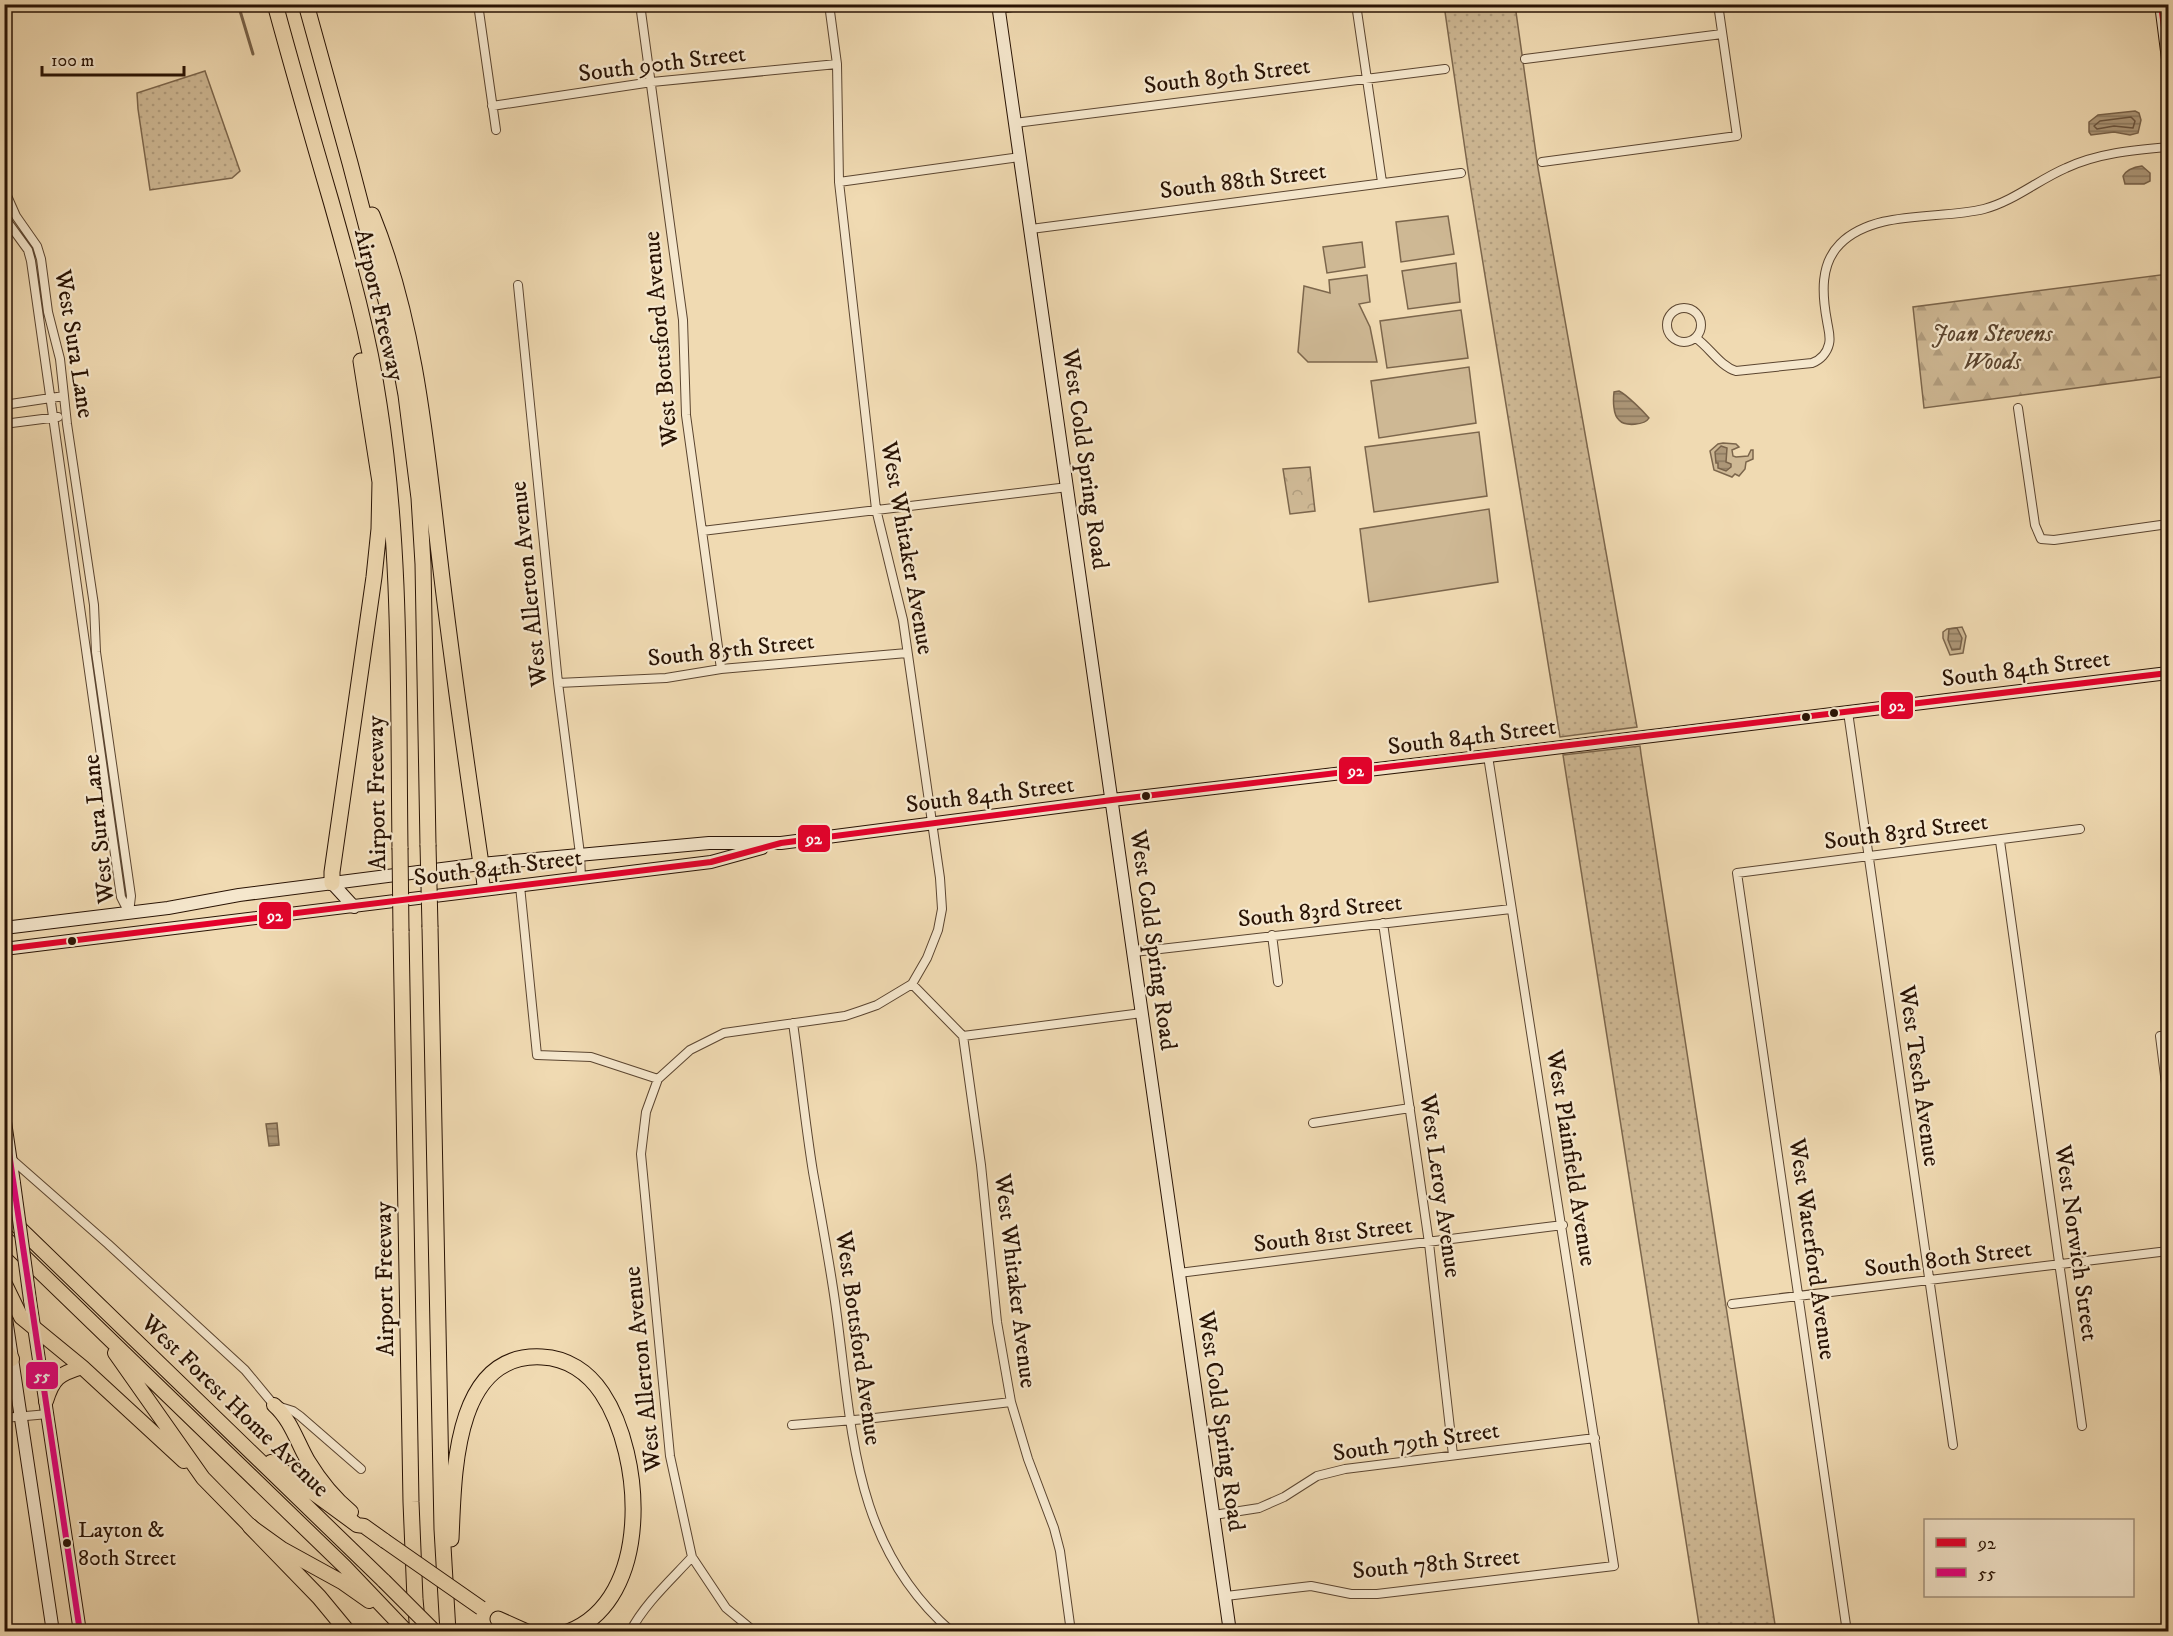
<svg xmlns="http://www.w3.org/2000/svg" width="2173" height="1636" font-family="'IM FELL DW Pica',serif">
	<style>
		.grass { fill: url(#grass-dots); stroke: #7c664c; stroke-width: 1.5 }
		.forest { fill: url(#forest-firs); stroke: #7c664c; stroke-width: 1.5 }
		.park { fill: url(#park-crowns); stroke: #7c664c; stroke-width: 1.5 }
		.pitch { fill: #ceb894; stroke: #7c664c; stroke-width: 1.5 }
		.water { fill: url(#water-rules); stroke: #786249; stroke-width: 1.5 }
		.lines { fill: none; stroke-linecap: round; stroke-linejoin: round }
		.shore { stroke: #6a543e; stroke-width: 1.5 }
		.stream { stroke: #786249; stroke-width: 3 }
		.street-casing { stroke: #5b4530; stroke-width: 10 }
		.secondary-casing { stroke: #291304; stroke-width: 14 }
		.primary-casing { stroke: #291304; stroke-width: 16 }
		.highway-casing { stroke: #291304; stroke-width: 17 }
		.street { stroke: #f5e7cd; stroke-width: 8 }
		.secondary { stroke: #f5e7cd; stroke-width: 12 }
		.primary { stroke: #f0dab2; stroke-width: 14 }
		.highway { stroke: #f0dab2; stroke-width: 15 }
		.secondary-bridge-casing { stroke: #291304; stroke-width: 14; stroke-linecap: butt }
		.primary-bridge-casing { stroke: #291304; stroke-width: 16; stroke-linecap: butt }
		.highway-bridge-casing { stroke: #291304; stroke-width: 17; stroke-linecap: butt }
		.secondary-bridge { stroke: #f5e7cd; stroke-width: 12 }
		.primary-bridge { stroke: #f0dab2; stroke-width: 14 }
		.highway-bridge { stroke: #f0dab2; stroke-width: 15 }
		.bus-1-casing { stroke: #f5e7cd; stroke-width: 10 }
		.bus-2-casing { stroke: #f5e7cd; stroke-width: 10 }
		.bus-1 { stroke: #e4002b; stroke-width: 6 }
		.bus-2 { stroke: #e5007d; stroke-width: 6 }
		.bus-dot { fill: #291304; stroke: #f5e7cd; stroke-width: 2 }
		.labels { text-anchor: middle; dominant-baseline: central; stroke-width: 4.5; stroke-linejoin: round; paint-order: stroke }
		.bus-label { font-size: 22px; fill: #291304; stroke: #f5e7cd; text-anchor: start }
		.street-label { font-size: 24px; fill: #291304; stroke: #f5e7cd }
		.park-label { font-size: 24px; font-style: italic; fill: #5b452f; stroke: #f5e7cd }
		.line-badge { stroke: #f5e7cd; stroke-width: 2 }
		.badge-label { font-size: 16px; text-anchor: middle; font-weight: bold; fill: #fff }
	</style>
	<defs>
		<pattern id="grass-dots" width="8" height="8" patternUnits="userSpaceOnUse" patternTransform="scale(1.5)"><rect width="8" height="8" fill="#ceb894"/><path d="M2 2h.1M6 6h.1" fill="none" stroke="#b19d7e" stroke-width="1.8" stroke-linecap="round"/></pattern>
		<pattern id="forest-firs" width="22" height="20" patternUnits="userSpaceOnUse" patternTransform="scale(1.5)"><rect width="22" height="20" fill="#ceb894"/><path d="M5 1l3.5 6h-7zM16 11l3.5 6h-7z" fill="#b19d7e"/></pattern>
		<pattern id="park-crowns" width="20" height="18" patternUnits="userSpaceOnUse" patternTransform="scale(1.5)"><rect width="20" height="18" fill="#ceb894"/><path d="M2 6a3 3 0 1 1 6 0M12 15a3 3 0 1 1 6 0" fill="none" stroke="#b19d7e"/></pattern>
		<pattern id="water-rules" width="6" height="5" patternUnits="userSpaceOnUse" patternTransform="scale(1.5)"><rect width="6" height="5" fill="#ac9677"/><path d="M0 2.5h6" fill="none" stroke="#8c795f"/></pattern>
	</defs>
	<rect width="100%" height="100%" fill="#f0dab2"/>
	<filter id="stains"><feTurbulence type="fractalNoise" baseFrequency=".00333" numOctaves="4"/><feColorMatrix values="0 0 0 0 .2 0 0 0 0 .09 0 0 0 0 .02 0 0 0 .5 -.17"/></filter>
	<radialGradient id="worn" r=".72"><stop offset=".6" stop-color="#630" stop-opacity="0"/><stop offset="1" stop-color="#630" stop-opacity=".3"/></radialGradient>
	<path class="grass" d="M1444 5H1515L1538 168 1637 727 1560 737 1469 177Z
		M205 71 240 171 232 178 150 190 138 109 137 93Z
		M1640 746 1641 754 1776 1631H1700L1563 755Z"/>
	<path class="forest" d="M2168 274V376L1924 408 1913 307Z"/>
	<path class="park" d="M1310 467 1315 511 1290 514 1283 469Z"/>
	<path class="pitch" d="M1448 216 1454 254 1401 262 1396 222Z
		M1362 242 1365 267 1327 273 1323 247Z
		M1456 263 1460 302 1408 309 1402 271Z
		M1367 275 1370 302 1359 304 1370 327 1377 362H1308L1298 352 1304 286 1330 293 1329 280Z
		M1461 310 1468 358 1387 368 1380 321Z
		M1469 367 1476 423 1379 438 1371 381Z
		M1479 432 1487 496 1374 512 1365 447Z
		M1723 443 1736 444 1739 447 1732 450 1733 456 1736 457 1748 456 1751 450H1753V459L1746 462 1745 469 1739 476 1735 474 1732 477 1714 470 1710 451 1718 444Z
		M1489 509 1498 582 1369 602 1360 529Z
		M1962 627 1966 636 1963 653 1950 655 1943 638V632L1947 629Z"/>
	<path class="water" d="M2135 111 2139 113 2141 120 2138 133 2130 135 2114 132 2091 135 2089 132V122L2098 115Z
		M2142 166 2150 173V181L2144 184H2125L2123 176C2127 169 2134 167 2142 166Z
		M1619 391C1627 395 1643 411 1649 418 1645 425 1625 427 1619 420 1613 415 1613 400 1614 392Z
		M1721 446 1727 448 1726 462 1731 464V467L1726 471 1718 468V463H1716L1715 452Z
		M1957 628 1962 638 1960 649 1952 650 1948 640 1949 629Z
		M277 1123 279 1145 269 1146 266 1124Z"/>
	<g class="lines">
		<path class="shore" d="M2131 117 2135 121 2133 128 2114 126 2097 129 2094 126 2100 121Z"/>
		<path class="stream" d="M238 4 253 54"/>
		<g class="street-casing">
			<path id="street" d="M478 4 496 130
				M640 4 683 320 686 415 721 669
				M1356 4 1382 182
				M999 9 1034 4
				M1525 59 1722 34
				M492 106 652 82 837 64
				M1015 123 1445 69
				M1542 162 1737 136 1718 4
				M839 182 1020 157
				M4 189 16 216 37 246 41 259 48 312 60 359 67 424 94 605 96 652 131 896 129 913
				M4 217 28 250 31 261 121 897 128 911
				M1031 229 1461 173
				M518 285 558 683 580 854 581 879
				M1667 325a17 17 0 1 1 34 0a17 17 0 1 1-34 0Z
				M1696 338C1710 348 1720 366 1736 371L1812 363C1820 360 1827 353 1829 344 1831 337 1828 328 1827 321 1822 294 1820 264 1840 244 1875 209 1940 220 1984 209 2014 201 2038 180 2066 168 2098 153 2134 150 2168 147
				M4 405 64 396
				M2018 408 2035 525 2041 539 2054 540 2168 524
				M4 424 58 417
				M702 531 1068 487
				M558 683 666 678 721 669 907 653
				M1848 712 1953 1445
				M2000 841 2082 1426
				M520 886 537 1055 591 1057 658 1079
				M1383 923 1429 1243 1453 1455
				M1272 935 1278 982
				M1134 952 1511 909
				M912 984 963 1036 1142 1013
				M793 1023C800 1072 805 1122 813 1172 820 1211 827 1249 833 1288 853 1416 846 1540 952 1632
				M963 1036 981 1165 997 1322 1011 1402 1028 1459 1054 1528 1060 1551 1071 1632
				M2160 1036 2168 1100
				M1313 1123 1410 1108
				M9 1157 108 1244 245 1370 274 1405 293 1411 300 1416 361 1469
				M1179 1273 1563 1225
				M1732 1304 2168 1251
				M4 1418 48 1414
				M792 1425 866 1419 1011 1402
				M1214 1515 1259 1508 1284 1497 1317 1476 1345 1469 1595 1438
				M1226 1596 1311 1586 1351 1594H1377L1614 1566 1488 756
				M630 1632C645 1603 671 1580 692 1557
				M755 1632 726 1608 692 1557 670 1456 641 1154 646 1112 658 1079 690 1050 724 1033 845 1016 860 1011 877 1005 912 984 927 958 938 930 942 909 940 878 903 620 876 509 839 182 837 64 829 4
				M1847 1632 1737 873 2080 829"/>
		</g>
		<g class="secondary-casing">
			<path id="secondary" d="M998 4 1230 1632
				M2161 4 2168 59
				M481 864 484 890
				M332 883 354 907
				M4 928 168 908 239 895 481 864 709 843H781L1112 800 1488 756 2168 673
				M4 949 711 862 762 848
				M4 1115 14 1183
				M30 1300 80 1632
				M4 1305 53 1632"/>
		</g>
		<g class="primary-casing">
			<path id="primary" d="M4 1213 384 1581
				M4 1237 345 1567 407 1632
				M4 1282 21 1317 82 1367 184 1461
				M4 1346 12 1359
				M115 1353 203 1478 250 1526 282 1549 342 1582 369 1601
				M46 1401C53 1378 59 1374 82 1367
				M274 1405C291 1420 297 1442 308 1461 319 1479 334 1498 351 1512
				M271 1462 357 1525 364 1526 385 1541"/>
		</g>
		<g class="highway-casing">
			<path id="highway" d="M275 4C293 70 312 136 331 201 350 268 369 335 379 404 402 550 398 701 400 848
				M306 4 350 163 395 335 406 395 419 498 423 564 428 845
				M372 215C415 321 426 441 439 553 451 657 466 761 481 864
				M332 883V872L374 577 379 529 380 482 361 361
				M430 927 442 1529 448 1632
				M401 931 411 1502 415 1599 418 1632
				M250 1526 319 1597 348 1632
				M451 1539C454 1479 452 1352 542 1357 567 1358 588 1372 602 1393 644 1456 653 1599 568 1632
				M498 1619 527 1632"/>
		</g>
		<use href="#street" class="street"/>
		<use href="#secondary" class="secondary"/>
		<use href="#primary" class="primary"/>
		<use href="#highway" class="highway"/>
		<g class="secondary-bridge-casing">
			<path id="secondary-bridge" d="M14 1183 30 1300"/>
		</g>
		<g class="primary-bridge-casing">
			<path id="primary-bridge" d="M385 1541 481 1608
				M384 1581 435 1632"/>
		</g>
		<g class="highway-bridge-casing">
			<path id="highway-bridge" d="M428 845 430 927
				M400 848 401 931"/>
		</g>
		<use href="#secondary-bridge" class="secondary-bridge"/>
		<use href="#primary-bridge" class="primary-bridge"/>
		<use href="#highway-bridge" class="highway-bridge"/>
		<g class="bus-1-casing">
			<path id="bus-1" d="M2161 4 2168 59
				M4 949 711 862 781 843 1112 800 2168 673"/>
		</g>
		<g class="bus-2-casing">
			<path id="bus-2" d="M4 1119 80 1632"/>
		</g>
		<use href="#bus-1" class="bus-1"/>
		<use href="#bus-2" class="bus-2"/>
	</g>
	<g class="bus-dot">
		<circle cx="1834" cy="713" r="5"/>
		<circle cx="1806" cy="717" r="5"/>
		<circle cx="1146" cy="796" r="5"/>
		<circle cx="72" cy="941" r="5"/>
		<circle cx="67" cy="1543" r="5"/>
	</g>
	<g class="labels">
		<g class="bus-label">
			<text x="78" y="1530">Layton &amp;<tspan x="78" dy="28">80th Street</tspan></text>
		</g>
		<g class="street-label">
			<text transform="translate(662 64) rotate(-7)">South 90th Street</text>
			<text transform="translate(1227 76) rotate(-7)">South 89th Street</text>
			<text transform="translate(1243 181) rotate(-7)">South 88th Street</text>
			<text transform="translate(379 305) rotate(77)">Airport Freeway</text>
			<text transform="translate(661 339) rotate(-95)">West Bottsford Avenue</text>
			<text transform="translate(74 344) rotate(81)">West Sura Lane</text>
			<text transform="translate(1085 459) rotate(82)">West Cold Spring Road</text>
			<text transform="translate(907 548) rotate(80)">West Whitaker Avenue</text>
			<text transform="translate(529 584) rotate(-96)">West Allerton Avenue</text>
			<text transform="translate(731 650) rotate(-6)">South 85th Street</text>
			<text transform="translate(2026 669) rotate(-7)">South 84th Street</text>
			<text transform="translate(1472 737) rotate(-7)">South 84th Street</text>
			<text transform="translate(377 793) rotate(-91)">Airport Freeway</text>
			<text transform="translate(990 795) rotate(-7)">South 84th Street</text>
			<text transform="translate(99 829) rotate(-96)">West Sura Lane</text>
			<text transform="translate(1906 832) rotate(-7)">South 83rd Street</text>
			<text transform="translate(498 868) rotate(-7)">South 84th Street</text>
			<text transform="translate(1320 911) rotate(-6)">South 83rd Street</text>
			<text transform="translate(1153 940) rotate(82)">West Cold Spring Road</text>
			<text transform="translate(1919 1076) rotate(82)">West Tesch Avenue</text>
			<text transform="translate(1571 1158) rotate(81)">West Plainfield Avenue</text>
			<text transform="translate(1440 1186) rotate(82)">West Leroy Avenue</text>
			<text transform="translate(1333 1235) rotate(-7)">South 81st Street</text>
			<text transform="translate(2076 1243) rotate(82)">West Norwich Street</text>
			<text transform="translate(1812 1249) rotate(82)">West Waterford Avenue</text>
			<text transform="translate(1948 1259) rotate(-7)">South 80th Street</text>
			<text transform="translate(385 1279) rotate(-91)">Airport Freeway</text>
			<text transform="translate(1015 1281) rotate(83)">West Whitaker Avenue</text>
			<text transform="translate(858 1338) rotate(82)">West Bottsford Avenue</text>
			<text transform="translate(643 1369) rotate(-96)">West Allerton Avenue</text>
			<text transform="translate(235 1406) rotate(44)">West Forest Home Avenue</text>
			<text transform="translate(1221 1421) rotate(82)">West Cold Spring Road</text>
			<text transform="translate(1416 1442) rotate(-8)">South 79th Street</text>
			<text transform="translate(1436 1564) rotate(-5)">South 78th Street</text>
		</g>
		<g class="park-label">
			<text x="1992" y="334">Joan Stevens<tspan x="1992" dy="28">Woods</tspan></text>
		</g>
	</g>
	<g class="line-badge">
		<rect x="1880" y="691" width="34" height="29" rx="6" fill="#e4002b"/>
		<rect x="1338" y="756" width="35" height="29" rx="6" fill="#e4002b"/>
		<rect x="797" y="824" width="34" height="29" rx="6" fill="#e4002b"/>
		<rect x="258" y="901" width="34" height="29" rx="6" fill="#e4002b"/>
		<rect x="25" y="1361" width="34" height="29" rx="6" fill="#e5007d"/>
	</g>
	<g class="badge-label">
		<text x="1897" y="711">92</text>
		<text x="1356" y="776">92</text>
		<text x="814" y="844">92</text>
		<text x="275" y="921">92</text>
		<text x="42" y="1381">55</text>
	</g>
	<rect width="2173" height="1636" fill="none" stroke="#f0dab2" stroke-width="24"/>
	<rect x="6" y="6" width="2161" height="1624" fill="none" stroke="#291304" stroke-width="3"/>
	<rect x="12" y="12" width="2149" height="1612" fill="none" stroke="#291304" stroke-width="1.5"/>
	<rect x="1924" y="1519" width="210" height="78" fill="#f5e7cd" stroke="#a3927d" stroke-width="1.5"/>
	<rect x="1936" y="1538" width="30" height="9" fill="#e4002b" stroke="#a3927d" stroke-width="1.5"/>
	<text x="1978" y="1549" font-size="18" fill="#291304">92</text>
	<rect x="1936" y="1568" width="30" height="9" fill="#e5007d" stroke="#a3927d" stroke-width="1.5"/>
	<text x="1978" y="1579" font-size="18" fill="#291304">55</text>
	<path d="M42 66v9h142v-9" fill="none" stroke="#291304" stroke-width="3"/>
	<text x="51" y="66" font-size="18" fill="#291304" stroke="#f5e7cd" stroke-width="4.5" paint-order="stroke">100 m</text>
	<rect width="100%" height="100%" filter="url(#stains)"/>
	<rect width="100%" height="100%" fill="url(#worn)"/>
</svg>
